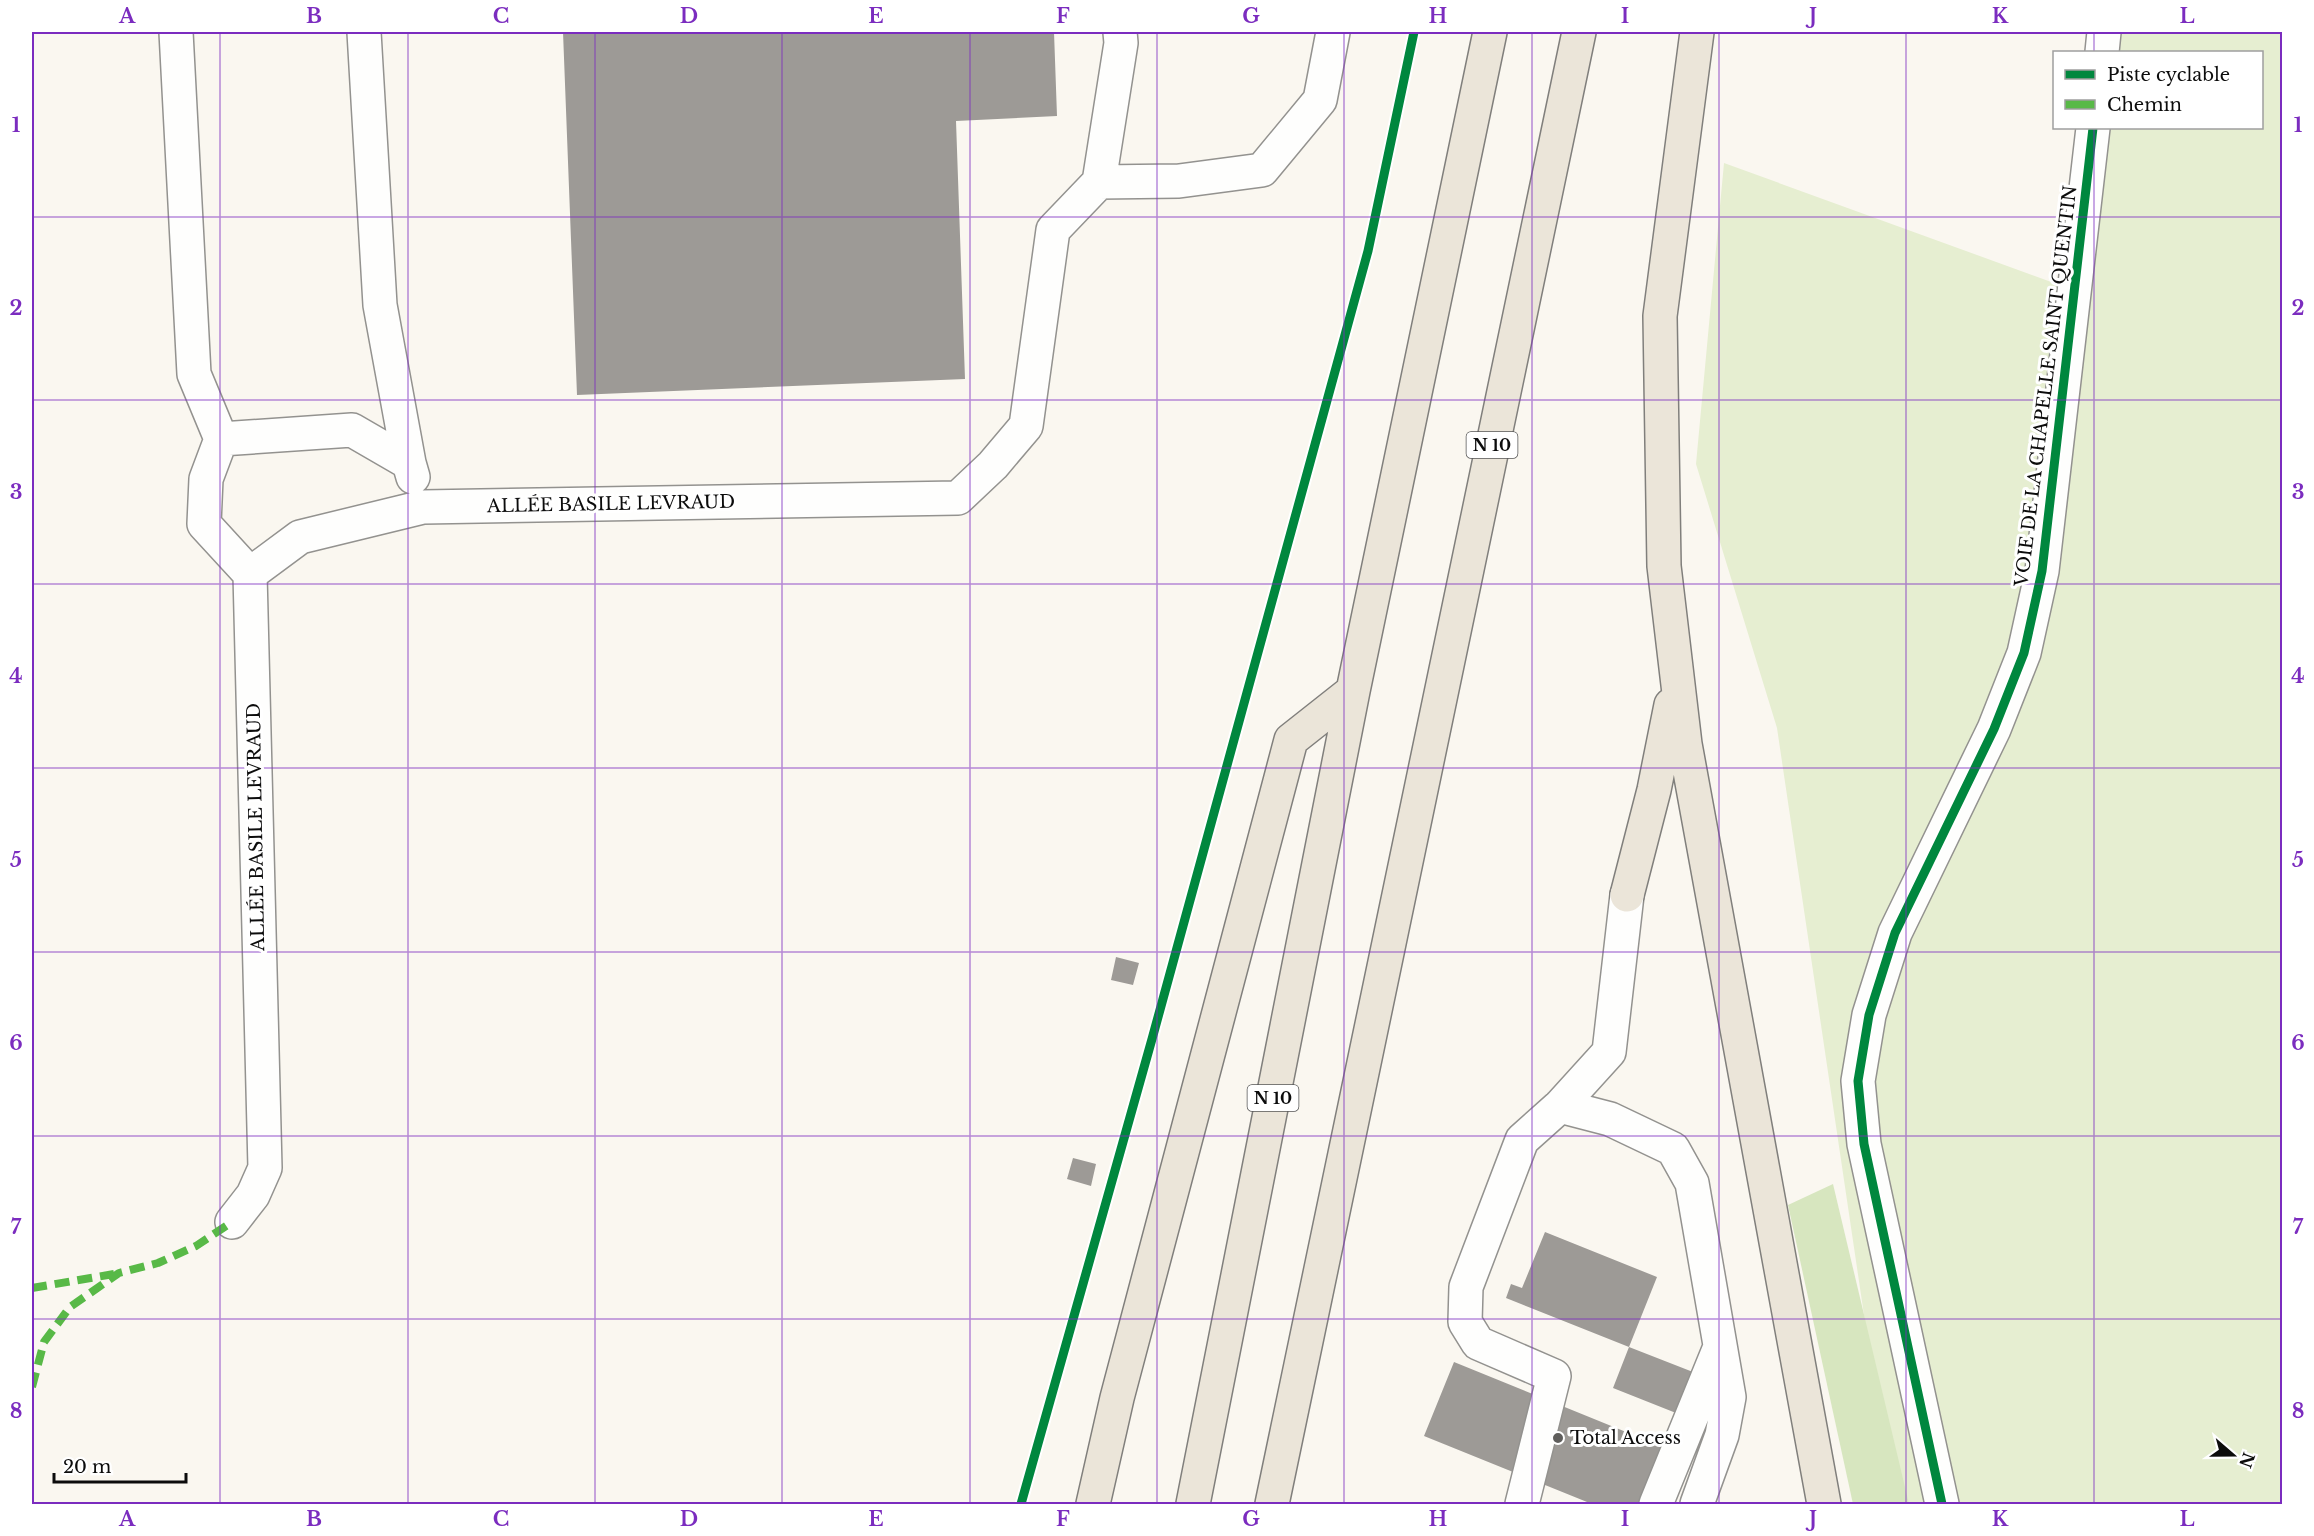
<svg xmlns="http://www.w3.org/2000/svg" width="2314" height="1536" font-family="'Libre Baskerville',serif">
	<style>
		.green { fill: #e6eed1 }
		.forest { fill: #d7e6bf }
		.building { fill: #9d9a96 }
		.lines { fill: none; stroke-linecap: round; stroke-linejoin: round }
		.minor-casing { stroke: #93928f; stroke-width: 36 }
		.major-casing { stroke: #807f7c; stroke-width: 36 }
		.minor { stroke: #fefefd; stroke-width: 33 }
		.major { stroke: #ebe5d9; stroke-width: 33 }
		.quiet { stroke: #58b947; stroke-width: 8; stroke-dasharray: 15 8; stroke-linecap: butt }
		.cycleway-casing { stroke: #fff; stroke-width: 13 }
		.cycleway { stroke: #00873e; stroke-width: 9 }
		.grid { fill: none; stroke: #7b2cbf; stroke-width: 1.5; stroke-opacity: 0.55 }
		.poi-dot { fill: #5f5e5c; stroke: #fff; stroke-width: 2 }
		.labels { text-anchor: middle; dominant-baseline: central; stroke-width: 6; stroke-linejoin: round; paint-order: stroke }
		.shield { fill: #fff; stroke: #555; stroke-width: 1.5 }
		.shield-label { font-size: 16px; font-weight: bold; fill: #0c0c0c }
		.street-label { font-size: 18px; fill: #0c0c0c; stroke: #fff }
		.poi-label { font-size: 18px; fill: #0c0c0c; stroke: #fff; text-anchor: start }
		.neatline { fill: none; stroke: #7b2cbf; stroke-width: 2 }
		.grid-label { font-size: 20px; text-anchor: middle; font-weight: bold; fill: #7b2cbf }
	</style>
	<rect width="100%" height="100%" fill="#faf7f0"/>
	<path class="green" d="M2102 32H2282V1504H1892L1777 728 1696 464 1724 163 2076 291 2093 128H2262V52H2100Z"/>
	<path class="forest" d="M1833 1184 1909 1504H1853L1788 1205Z"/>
	<path class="building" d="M563 32H1054L1057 116 956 121 965 379 577 395Z
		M1116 957 1139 963 1133 985 1111 980Z
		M1073 1158 1096 1164 1091 1186 1067 1179Z
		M1545 1232 1657 1277 1629 1347 1506 1298 1511 1284 1522 1288Z
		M1629 1347 1693 1372 1676 1413 1613 1388Z
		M1454 1362 1663 1447 1640 1504H1592L1424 1436Z"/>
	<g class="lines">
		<g class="minor-casing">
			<path id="minor" d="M176 32 194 374 221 439
				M364 32 380 305 409 463
				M2102 52 2104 32
				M1099 182 1121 43 1120 32
				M250 574 204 524 206 479 221 439 352 430 409 463 413 477
				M1560 1106 1610 1119 1673 1149 1692 1183 1729 1397 1722 1435 1697 1504
				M232 1222 253 1195 265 1168 250 574 300 537 423 507 958 498 993 465 1026 426 1053 230 1099 182 1179 181 1262 170 1320 100 1333 32
				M1522 1504 1554 1376 1478 1343 1465 1322 1466 1287 1522 1140 1560 1106 1609 1052 1627 895
				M1656 1504 1720 1347
				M1942 1504 1864 1144 1858 1081 1869 1015 1895 933 1994 729 2024 653 2042 571 2093 128"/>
		</g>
		<g class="major-casing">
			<path id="major" d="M1697 32 1660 316 1664 566 1685 744 1824 1504
				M1627 895 1654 790 1671 705
				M1093 1504 1117 1398 1291 740 1353 691
				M1193 1504 1353 691 1490 32
				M1272 1504 1579 32"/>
		</g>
		<use href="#minor" class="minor"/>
		<use href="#major" class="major"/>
		<path class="quiet" d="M32 1288 114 1274
			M32 1387 44 1342 70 1307 119 1273 158 1263 196 1246 232 1222"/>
		<g class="cycleway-casing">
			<path id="cycleway" d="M1021 1504 1152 1039 1368 251 1414 32
				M1942 1504 1864 1144 1858 1081 1869 1015 1895 933 1994 729 2024 653 2042 571 2093 128"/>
		</g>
		<use href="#cycleway" class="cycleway"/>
	</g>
	<path class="grid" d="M220 32V1504M408 32V1504M595 32V1504M782 32V1504M970 32V1504M1157 32V1504M1344 32V1504M1532 32V1504M1719 32V1504M1906 32V1504M2094 32V52M2094 128V1504M32 217H2282M32 400H2282M32 584H2282M32 768H2282M32 952H2282M32 1136H2282M32 1319H2282"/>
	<circle class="poi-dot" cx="1558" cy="1438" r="6"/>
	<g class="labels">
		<g class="shield">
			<rect x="1466.5" y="432" width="51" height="26" rx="4.5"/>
			<rect x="1247.5" y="1085" width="51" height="26" rx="4.5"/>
		</g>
		<g class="shield-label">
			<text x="1492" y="445">N 10</text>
			<text x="1273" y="1098">N 10</text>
		</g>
		<g class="street-label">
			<text transform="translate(2046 386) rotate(-83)">VOIE DE LA CHAPELLE SAINT QUENTIN</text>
			<text transform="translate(611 504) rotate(-1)">ALLÉE BASILE LEVRAUD</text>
			<text transform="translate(256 827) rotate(-91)">ALLÉE BASILE LEVRAUD</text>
		</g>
		<g class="poi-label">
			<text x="1570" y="1438">Total Access</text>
		</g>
	</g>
	<rect width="2314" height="1536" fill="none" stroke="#ffffff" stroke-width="66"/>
	<rect x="2053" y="51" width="210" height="78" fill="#ffffff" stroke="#9e9e9e" stroke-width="1.5"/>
	<rect x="2065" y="70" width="30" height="9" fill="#00873e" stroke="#9e9e9e" stroke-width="1.5"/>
	<text x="2107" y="81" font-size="18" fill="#0c0c0c">Piste cyclable</text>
	<rect x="2065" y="100" width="30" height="9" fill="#58b947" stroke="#9e9e9e" stroke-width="1.5"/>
	<text x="2107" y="111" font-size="18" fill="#0c0c0c">Chemin</text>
	<g transform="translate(2233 1455) rotate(110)" stroke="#ffffff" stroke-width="4.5" paint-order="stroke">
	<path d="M0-4.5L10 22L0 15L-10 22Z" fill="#0c0c0c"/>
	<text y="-9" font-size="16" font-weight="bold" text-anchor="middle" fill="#0c0c0c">N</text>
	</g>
	<path d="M54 1473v9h132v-9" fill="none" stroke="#0c0c0c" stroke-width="3"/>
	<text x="63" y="1473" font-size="18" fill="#0c0c0c" stroke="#ffffff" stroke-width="4.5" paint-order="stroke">20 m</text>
	<rect x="33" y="33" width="2248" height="1470" class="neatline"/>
	<g class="grid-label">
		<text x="127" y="23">A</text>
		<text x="314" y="23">B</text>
		<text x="501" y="23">C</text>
		<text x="689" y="23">D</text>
		<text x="876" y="23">E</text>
		<text x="1063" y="23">F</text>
		<text x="1251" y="23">G</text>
		<text x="1438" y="23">H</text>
		<text x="1625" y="23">I</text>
		<text x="1813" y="23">J</text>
		<text x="2000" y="23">K</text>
		<text x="2187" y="23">L</text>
		<text x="16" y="132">1</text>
		<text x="2298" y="132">1</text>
		<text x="16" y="315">2</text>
		<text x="2298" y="315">2</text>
		<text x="16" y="499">3</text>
		<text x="2298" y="499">3</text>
		<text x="16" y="683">4</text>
		<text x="2298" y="683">4</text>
		<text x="16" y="867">5</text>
		<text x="2298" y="867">5</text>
		<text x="16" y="1050">6</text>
		<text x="2298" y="1050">6</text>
		<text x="16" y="1234">7</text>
		<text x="2298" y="1234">7</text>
		<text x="16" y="1418">8</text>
		<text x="2298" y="1418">8</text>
		<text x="127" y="1526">A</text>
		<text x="314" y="1526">B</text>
		<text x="501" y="1526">C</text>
		<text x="689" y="1526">D</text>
		<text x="876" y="1526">E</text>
		<text x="1063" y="1526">F</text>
		<text x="1251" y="1526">G</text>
		<text x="1438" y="1526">H</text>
		<text x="1625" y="1526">I</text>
		<text x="1813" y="1526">J</text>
		<text x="2000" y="1526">K</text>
		<text x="2187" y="1526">L</text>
	</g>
</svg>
